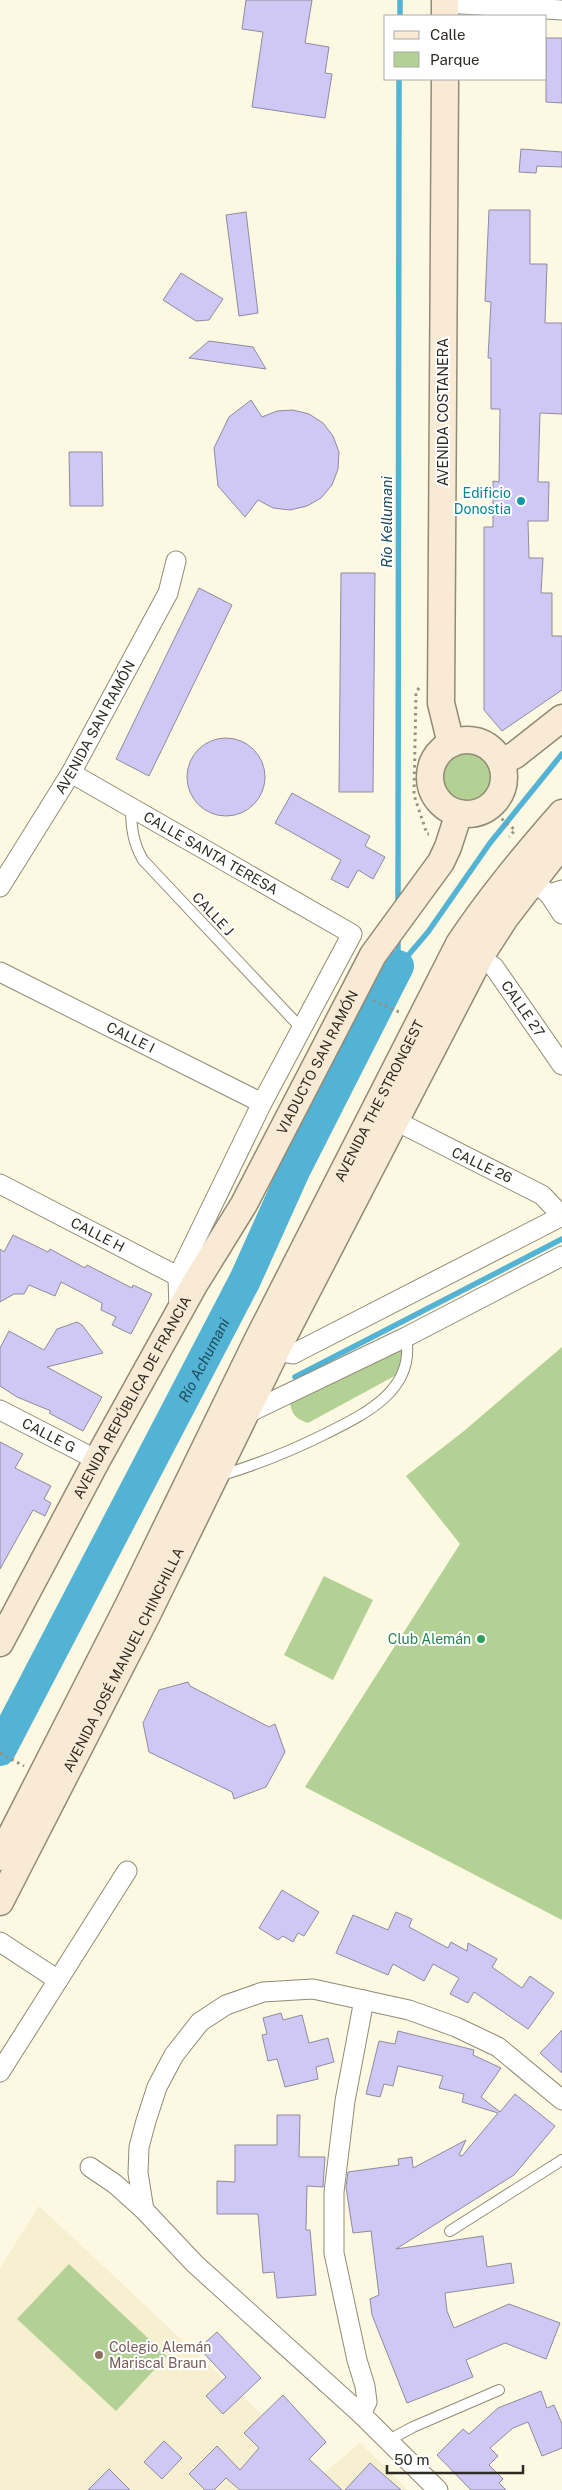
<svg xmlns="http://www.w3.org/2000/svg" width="562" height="2490" font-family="'Public Sans',sans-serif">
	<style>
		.built { fill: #f6efd0 }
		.green { fill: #b3d194 }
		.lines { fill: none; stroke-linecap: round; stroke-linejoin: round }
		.stream { stroke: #52b3d5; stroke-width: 5.5 }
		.river { stroke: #52b3d5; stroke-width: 32 }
		.building { fill: #cfc8f5; stroke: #8e8b9f }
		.lane-casing { stroke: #908b76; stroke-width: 12 }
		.street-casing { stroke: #908b76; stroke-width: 21 }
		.secondary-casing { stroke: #908b76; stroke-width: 29 }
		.path { stroke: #969282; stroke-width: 3; stroke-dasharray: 2.5 4; stroke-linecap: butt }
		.lane { stroke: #fff; stroke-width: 10 }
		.street { stroke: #fff; stroke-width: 19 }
		.secondary { stroke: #f8ead5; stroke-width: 26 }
		.culture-dot { fill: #0f9aa8; stroke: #fff; stroke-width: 2 }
		.leisure-dot { fill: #2e9e5b; stroke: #fff; stroke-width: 2 }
		.education-dot { fill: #8d6e63; stroke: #fff; stroke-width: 2 }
		.labels { text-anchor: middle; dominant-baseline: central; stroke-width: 4; stroke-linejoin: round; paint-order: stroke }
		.street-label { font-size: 14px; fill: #2d2b22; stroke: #fff }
		.culture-label { font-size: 14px; fill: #0d838f; stroke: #fff; text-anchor: end }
		.leisure-label { font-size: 14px; fill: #27864d; stroke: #fff; text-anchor: end }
		.education-label { font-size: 14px; fill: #785e54; stroke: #fff; text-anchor: start }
		.water-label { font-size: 15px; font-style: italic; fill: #214b5a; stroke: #fff }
	</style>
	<rect width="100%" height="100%" fill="#fdf8e1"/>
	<path class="built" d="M39 2206 324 2473 360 2443 408 2490H0V2268Z"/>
	<path class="green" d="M438 777a27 27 0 1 1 54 0a27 27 0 1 1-54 0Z
		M404 1345 400 1373 308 1423C296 1419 291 1414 290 1402Z
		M562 1347V1920L305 1787 460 1544 406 1476 464 1431Z
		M324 1576 373 1600 333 1680 284 1655Z
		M69 2264 167 2356 116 2411 17 2319Z"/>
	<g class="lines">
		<path class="stream" d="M400 16V0
			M398 904 399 79
			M398 966V936
			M399 966 428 932 490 843 562 754
			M295 1377 562 1239"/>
		<path class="river" id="s1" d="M0 1750 245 1280 294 1171 398 966"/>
	</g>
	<path class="building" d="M246 0H312L305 43 329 47 325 73 332 74 325 118 252 107 263 32 242 29Z
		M546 38H562V103L546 102Z
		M521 149 562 152V167L537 166 536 173 519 172Z
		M489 210H530V264H547L545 323H562V414L540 413 538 482H549L548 521H528L529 558H543L541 593H552V636H562V690L502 731 484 710V527H493V481L499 482 500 409H491V358H488L491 302 485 301Z
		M246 212 258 313 239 316 226 215Z
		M181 273 223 299 209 320 196 321 163 300Z
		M209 341 253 347 266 369 189 358Z
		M251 400 262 417 277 411 293 410 309 414 323 423 333 436 339 452 338 469 332 485 321 498 307 506 290 510 273 508 258 500 245 517 218 486 214 448 229 417Z
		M69 452H102L103 506H70Z
		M341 573H375L373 792H339Z
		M199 588 232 605 149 776 116 759Z
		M187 777a39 39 0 1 1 78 0a39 39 0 1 1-78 0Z
		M292 793 370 836 365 846 385 857 373 879 358 870 348 888 331 879 341 860 275 823Z
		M13 1235 48 1252 50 1249 85 1268 87 1265 132 1288 133 1285 152 1294 131 1334 112 1325 116 1317 101 1310 102 1303 61 1282 55 1296 29 1285 24 1294H14L0 1302V1249L4 1252Z
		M77 1322 82 1325 103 1353 47 1367 102 1397 83 1431 49 1413 51 1411 17 1397 0 1386V1348L9 1331 44 1350 57 1329Z
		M0 1442 23 1454 15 1468 51 1486 44 1499 51 1503 45 1516 33 1510 0 1569Z
		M188 1682 190 1686 269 1727 275 1724 285 1752 266 1787 234 1799 232 1792 149 1752 143 1723 159 1690Z
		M282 1890 319 1912 304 1936 298 1933 293 1942 283 1936 278 1940 259 1928Z
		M396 1912 412 1919 409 1927 448 1948 451 1942 467 1951 468 1943 497 1959 492 1967 522 1988 530 1976 554 1993 528 2029 474 1992 468 2003 450 1994 459 1978 433 1964 424 1981 393 1964 388 1975 336 1953 353 1915 388 1930Z
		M281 2013 283 2020 302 2015 309 2043 328 2038 334 2062 316 2067 318 2079 285 2087 277 2059 268 2061 262 2035 267 2034 263 2018Z
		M562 2030V2073L540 2053Z
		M398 2031 474 2050 473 2055 501 2068 481 2097 500 2112 515 2094 555 2126 514 2175 396 2249 483 2236 487 2267 511 2263 514 2283 445 2293 447 2311 454 2328 509 2304 560 2323 546 2359 505 2343 466 2360 473 2377 407 2403 372 2315 370 2299 379 2295 371 2231 353 2233 346 2187 348 2172 399 2165 398 2159 412 2157 413 2168 466 2140 459 2155 462 2156 498 2113 462 2102 464 2094 439 2088 443 2076 398 2066 393 2086 384 2084 380 2097 366 2094 379 2041 395 2044Z
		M277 2115H300L299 2157H325L323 2187 307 2186 306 2230H310L316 2295 277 2298 274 2272 263 2273 258 2214H217V2181L235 2182V2145H277Z
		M217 2332 261 2378 223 2414 206 2396 226 2377 199 2348Z
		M541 2391 547 2408 554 2405 562 2424V2448L542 2456 528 2422 513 2428 490 2448 498 2456 489 2465 503 2479 499 2483 506 2490H471L437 2455 463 2429 469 2434 498 2408Z
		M283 2395 326 2442 309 2459 342 2490H240L226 2478 214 2490H205L189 2474 217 2446 240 2470 259 2448 244 2433Z
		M164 2441 182 2458 162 2479 144 2462Z
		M370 2463 401 2490H345Z
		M109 2469 130 2490H88Z"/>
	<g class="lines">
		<g class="lane-casing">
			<path id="lane" d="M131 807C131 827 133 843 143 860L301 1028
				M219 1476C256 1465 291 1451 325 1434 365 1414 416 1390 406 1337
				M450 2231 562 2160
				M389 2440 413 2427 499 2390"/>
		</g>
		<g class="street-casing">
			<g id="street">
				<path d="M445 3 562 10"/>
				<path id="s2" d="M71 773 352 934 262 1103 178 1276 179 1313"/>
				<path d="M532 881 549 894 562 890"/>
				<path id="s3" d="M0 887 71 773 168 593 176 561"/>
				<path d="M549 894 562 914"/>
				<path id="s4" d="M480 957 494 967 562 1065"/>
				<path id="s5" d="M0 972 262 1103"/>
				<path id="s6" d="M0 1184 187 1281"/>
				<path d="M266 1346 276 1351 293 1354 562 1216 542 1195 396 1121"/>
				<path id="s7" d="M0 1410 97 1460"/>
				<path d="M241 1413 244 1415 406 1337 562 1256"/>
				<path d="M0 1942 58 1980"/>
				<path d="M0 2072 127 1871"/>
				<path d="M90 2167 115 2184 144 2210"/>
				<path d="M361 2414 367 2402 365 2386 357 2360 334 2253V2192L345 2101 364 2000"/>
				<path d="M438 2490 361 2414 195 2264 144 2210 138 2173 139 2147 146 2121 157 2087 174 2055 200 2022 226 2005 263 1992 313 1989 409 2010 456 2027 498 2047 562 2100"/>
			</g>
		</g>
		<g class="secondary-casing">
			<g id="secondary">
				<path d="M445 16V0"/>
				<path d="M445 79 441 703 451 744"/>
				<circle cx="467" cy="777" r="37"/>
				<path d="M501 762 515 755 562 718"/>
				<path id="s8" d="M0 1643 97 1460 194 1285 244 1204 373 955 441 862 448 847 459 813"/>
				<path id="s9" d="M0 1857 128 1606 257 1341 459 944C490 897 525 855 562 813"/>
				<path id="s10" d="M0 1902 147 1615 276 1351 480 957 505 918 562 844"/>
			</g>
		</g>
		<path class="path" d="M419 688 416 692 414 795 427 834H429
			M506 805 497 815 515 830 509 837
			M373 1000 401 1013
			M0 1753 24 1766"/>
		<use href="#lane" class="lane"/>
		<use href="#street" class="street"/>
		<use href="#secondary" class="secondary"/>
	</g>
	<circle class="culture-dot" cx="521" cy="501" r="5"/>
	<circle class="leisure-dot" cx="481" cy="1639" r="5"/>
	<circle class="education-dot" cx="99" cy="2355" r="5"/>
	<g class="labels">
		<g class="street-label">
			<text transform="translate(443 412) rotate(-90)">AVENIDA COSTANERA</text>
			<text stroke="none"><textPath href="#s3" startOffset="186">AVENIDA SAN RAMÓN</textPath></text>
			<text stroke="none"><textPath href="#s2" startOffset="161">CALLE SANTA TERESA</textPath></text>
			<text transform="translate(213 914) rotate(47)">CALLE J</text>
			<text stroke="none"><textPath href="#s4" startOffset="68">CALLE 27</textPath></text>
			<text stroke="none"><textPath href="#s5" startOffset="146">CALLE I</textPath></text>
			<text stroke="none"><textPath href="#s8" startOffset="662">VIADUCTO SAN RAMÓN</textPath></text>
			<text stroke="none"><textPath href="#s9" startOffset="846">AVENIDA THE STRONGEST</textPath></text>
			<text transform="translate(482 1165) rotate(25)">CALLE 26</text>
			<text stroke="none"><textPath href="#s6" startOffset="110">CALLE H</textPath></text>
			<text stroke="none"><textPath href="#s8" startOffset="279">AVENIDA REPÚBLICA DE FRANCIA</textPath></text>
			<text stroke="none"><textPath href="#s7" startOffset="55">CALLE G</textPath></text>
			<text stroke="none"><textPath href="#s10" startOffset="272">AVENIDA JOSÉ MANUEL CHINCHILLA</textPath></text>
		</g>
		<g class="culture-label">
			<text x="511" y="493">Edificio<tspan x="511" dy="16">Donostia</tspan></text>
		</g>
		<g class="leisure-label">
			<text x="471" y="1639">Club Alemán</text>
		</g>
		<g class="education-label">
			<text x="109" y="2347">Colegio Alemán<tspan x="109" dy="16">Mariscal Braun</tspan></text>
		</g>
		<g class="water-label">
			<text transform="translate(386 522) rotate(-90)">Río Kellumani</text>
			<text stroke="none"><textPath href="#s1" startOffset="440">Río Achumani</textPath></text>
		</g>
	</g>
	<rect x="384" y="15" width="162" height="65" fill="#ffffff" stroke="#abaaa7"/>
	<rect x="394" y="31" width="25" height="8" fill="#f8ead5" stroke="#abaaa7"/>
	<text x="430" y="40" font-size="15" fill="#2d2b22">Calle</text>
	<rect x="394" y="52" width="25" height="15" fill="#b3d194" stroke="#abaaa7"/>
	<text x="430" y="65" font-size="15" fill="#2d2b22">Parque</text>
	<path d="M387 2465v8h136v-8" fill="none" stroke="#2d2b22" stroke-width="2.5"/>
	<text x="394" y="2465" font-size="15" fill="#2d2b22" stroke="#ffffff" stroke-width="4" paint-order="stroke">50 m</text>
</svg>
